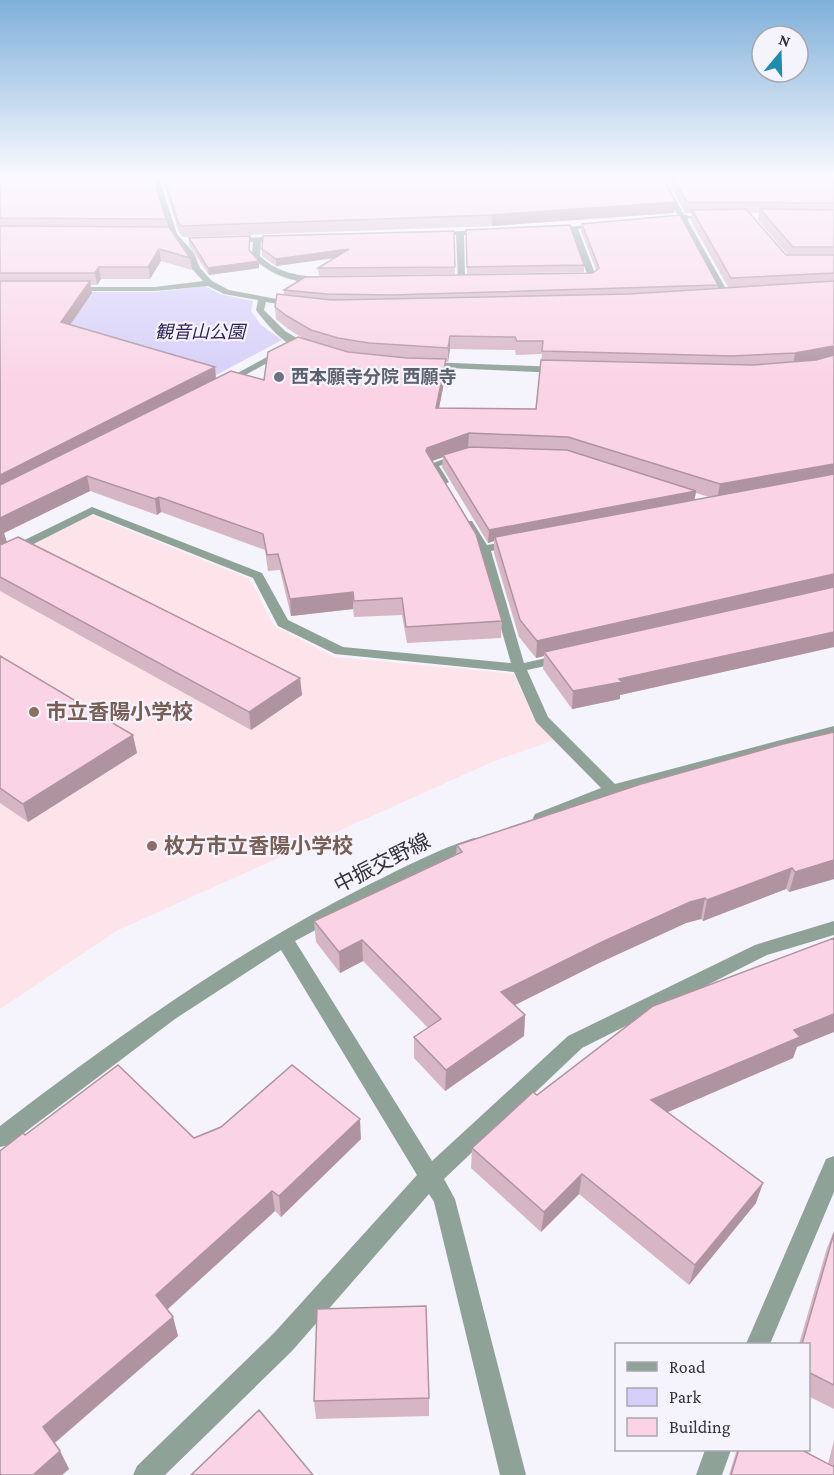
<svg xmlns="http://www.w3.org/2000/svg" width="834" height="1475" font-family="'Crimson Pro','Noto Sans JP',serif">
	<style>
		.education { fill: #fde3ea }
		.green { fill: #d5cef8 }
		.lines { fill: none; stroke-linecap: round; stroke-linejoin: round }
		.minor { fill: #8fa298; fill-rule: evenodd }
		.wall { fill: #d7b6c4; fill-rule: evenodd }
		.shaded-wall { fill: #af94a0 }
		.building { fill: #fad4e4; stroke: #af94a0; stroke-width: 1.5 }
		.worship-dot { fill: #6b7280; stroke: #f5f3fc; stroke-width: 2 }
		.education-dot { fill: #8d6e63; stroke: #f5f3fc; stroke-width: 2 }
		.labels { text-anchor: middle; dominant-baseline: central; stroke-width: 4.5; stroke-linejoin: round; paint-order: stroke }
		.far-park-label { font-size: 18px; font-style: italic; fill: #2c1e51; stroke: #f5f3fc }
		.far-worship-label { font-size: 18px; font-weight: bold; fill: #5b616d; stroke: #f5f3fc; text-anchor: start }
		.education-label { font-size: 21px; font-weight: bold; fill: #785e54; stroke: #f5f3fc; text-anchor: start }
		.street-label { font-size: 21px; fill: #34323b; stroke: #f5f3fc }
	</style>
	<rect width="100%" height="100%" fill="#f5f3fc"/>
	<path class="education" d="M91 515 250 579 274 626 335 657 514 674 535 720 554 740 492 762 118 930 0 1009V562Z"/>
	<path class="green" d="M205 286 220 294 253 301 251 311 261 325 282 340 203 382 108 343 0 292H155Z"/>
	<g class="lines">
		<path class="minor" d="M153 178H159L177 234 194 253 200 268 212 281 229 290 298 303V307H295L266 302 264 310 285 331 312 347V351C290 353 268 326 256 310L258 300 224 294 208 286 155 291H69L68 289 72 287H155L203 281 192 269 186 253 170 234Z
			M658 178H664L684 215 694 217 687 219 730 296 729 298 722 296 680 219 660 221 657 219 678 215Z
			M603 223 601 226 578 229 596 276 592 278H572V274H587L570 227Z
			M490 230 487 234 464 235 465 276H479L483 278 479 280H458L456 235 436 236 432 234 436 232Z
			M286 237 283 241 261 242 260 256C279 274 298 275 323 278V282C298 285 269 275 252 257L253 242H232L228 240 232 238Z
			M282 349 289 351 227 385 219 383Z
			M428 362 559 367 564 370 559 373 425 367 423 365Z
			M460 453 464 454V458L439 466 449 482 443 485 439 484 428 465Z
			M92 507 262 573 288 620 343 647 511 663 478 549 462 523 464 521H472L487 545 517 540V546L491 551 524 663 564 654 571 658 569 661 527 670 548 717 615 784 834 726V736L617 794 547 822H535L533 818 535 814 601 788 536 722 514 672 335 654 278 626 253 578 93 514 0 561V552Z
			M474 838 480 840 482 844 480 848 416 876 295 941 432 1161 568 1036 755 945 834 921V935L767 955 582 1048 444 1179 455 1199 526 1475H500L434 1202 429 1194 292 1351 165 1475H133L137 1466 274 1333 417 1175 281 950 175 1019 8 1145 0 1147V1126C118 1036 238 950 370 884 403 868 438 849 474 838Z
			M834 1156V1192L770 1344H746L826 1159Z
			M705 1450H731L722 1475H696Z"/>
	</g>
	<path class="wall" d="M0 178 166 219 167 227 190 258 192 270 161 261 150 279H101L97 285H90L92 293 70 325 215 367 216 378 264 380 306 340 288 329 276 319 275 307 284 295V290L593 273 596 270 581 231 582 224 718 285V288L728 287 691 221 692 213H685L666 178H834V647L620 695V699L572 709 543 669 544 656 536 658 519 637 494 553V541L488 543 442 467 443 457 432 461 502 621 501 638 407 643 402 615 354 617 353 609 291 616 280 570 268 571 265 550 161 512 157 515 90 491 4 533 7 542 300 678 302 695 251 730 0 591ZM749 213H759L758 220 788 255H786ZM450 349 515 350 516 355 542 354 536 409 439 408 446 373V361L448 362ZM696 493 709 497 694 500Z
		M162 178H663L674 213 492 226 183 237 179 233Z
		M466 230 584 265V272L467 274Z
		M454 231 455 274 319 276 318 268 335 258 276 266 262 256V249Z
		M250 236V251L259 261V268L209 275 189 245V238Z
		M0 656 137 753 28 822 0 803Z
		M834 732V879L789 892 786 889 703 921 701 919 686 923 599 963 515 1005 525 1015 524 1036 445 1091 414 1058V1037L428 1028 363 961 340 973 316 942 314 921 456 854 457 845Z
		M797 1047 793 1058 668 1112 756 1203 689 1285 579 1194 541 1232 471 1168 472 1148 537 1095Z
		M25 1135 361 1139 281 1217 275 1211 167 1310 173 1317 178 1336 55 1443 60 1451 69 1469 62 1475H0V1151Z
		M834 1231V1409L808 1396V1344H799L827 1248Z
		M429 1398V1416L316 1419 314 1401Z
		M834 1440V1475H729L737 1449H800L828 1464Z"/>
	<path class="shaded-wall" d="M676 202 674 213 492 226V215Z
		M159 249 161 261 150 279 148 267Z
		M349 249V256L276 266V259Z
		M259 261V268L209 275 208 268Z
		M99 267 101 279 97 285 95 273Z
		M90 281 92 293 63 335 61 322Z
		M450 336V349L448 362V348Z
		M834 346V357L793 367 795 353Z
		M446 359V373L436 422V408Z
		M215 367 216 381 0 492V475Z
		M469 433 468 448 443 455V457L427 463 426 451 427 448Z
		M834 464V479L717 500 720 484Z
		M87 476 90 491 4 533 8 546 0 551V518Z
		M696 491 694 503 495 537 494 541 488 543 489 530Z
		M159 497 161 512 157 515 155 499Z
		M834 574V588L544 652V656L536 658 537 641Z
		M353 592V609L291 616 290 599Z
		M834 632V647L620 695V699L572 709 573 691 619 679Z
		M300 678 302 695 251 730 249 712Z
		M133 735 137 753 28 822 23 804Z
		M834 860V879L789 892 795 872Z
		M792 868 786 889 703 921 707 900Z
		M705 898 701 919 686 923 599 963 499 1013 501 992 602 942 690 902Z
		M362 940 363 961 340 973 339 952Z
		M834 1014V1032L797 1047 793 1058 647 1121 651 1100 794 1030Z
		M525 1015 524 1036 445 1091 446 1070Z
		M360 1119 361 1139 281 1217 279 1196Z
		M582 1174 579 1194 541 1232 544 1212Z
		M763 1183 756 1203 689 1285 695 1265Z
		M272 1191 275 1211 161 1315 156 1295Z
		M173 1317 178 1336 52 1445 43 1427Z
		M60 1451 69 1469 62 1475H33Z"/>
	<path class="building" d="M0 178H153L166 219 0 218Z
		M164 178H663L676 202 492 215 182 226 178 222Z
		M673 178H834V203L687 202Z
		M746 209 786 255H834V273L731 278 692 210Z
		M760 209 834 210V247H793Z
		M680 215 718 285 392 295 327 294 284 290 305 277 593 273 599 268 582 224Z
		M570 225 584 265 467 267 466 230Z
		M0 226 169 227 190 258 159 249 148 267H99L95 273H0Z
		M454 231 455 267 318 268 349 249 276 259 262 249 263 236Z
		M250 236 249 250 259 261 208 268 189 238Z
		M0 281H90L61 322 215 367 0 475Z
		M834 281V346L795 353 732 356 542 351 543 341H517L515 337 450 336 448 348 369 343 338 338 311 330 287 316 275 307 277 294 332 300 629 294Z
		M298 337 348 352 407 358 446 359 436 408 536 409 541 360 753 365 816 360 834 355V464L720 484 568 437 469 433 427 448 426 451 476 534 502 621 406 627 402 598 354 601 353 592 290 599 278 554 267 555 263 534 159 497 155 499 87 476 0 518V485L231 371 264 380 268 352Z
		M470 447 567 450 696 491 489 530 443 455Z
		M834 474V574L537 641 520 620 495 537Z
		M18 537 300 678 249 712 0 577V545Z
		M834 587V632L619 679 622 682 573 691 544 652Z
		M0 656 133 735 23 804 0 788Z
		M834 732V860L795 872 792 868 707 900 705 898 690 902 602 942 501 992 525 1015 446 1070 414 1037 441 1019 362 940 339 952 314 921 462 852 457 845 641 784 783 744Z
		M834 938V1014L794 1030 800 1037 651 1100 763 1183 695 1265 582 1174 544 1212 472 1148 533 1092 537 1095 653 1006Z
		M118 1065 194 1138 221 1127 292 1065 360 1119 279 1196 272 1191 156 1295 173 1317 43 1427 60 1451 33 1475H1L0 1473V1151L23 1133 25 1135Z
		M834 1233V1385L808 1372V1344H802Z
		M426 1306 429 1398 314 1401 317 1309Z
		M259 1410 313 1475H191Z
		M739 1449H800L834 1467V1465V1475H731Z"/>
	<linearGradient id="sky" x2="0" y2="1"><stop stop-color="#7fb0da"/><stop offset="0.46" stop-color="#fafafe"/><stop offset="1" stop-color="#fafafe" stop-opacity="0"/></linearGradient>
	<rect width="834" height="385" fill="url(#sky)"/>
	<circle class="worship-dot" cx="279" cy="377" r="6"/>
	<g class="education-dot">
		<circle cx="34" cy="712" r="6"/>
		<circle cx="152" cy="846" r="6"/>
	</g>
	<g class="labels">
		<g class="far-park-label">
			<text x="200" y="332">観音山公園</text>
		</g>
		<g class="far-worship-label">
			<text x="291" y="377">西本願寺分院 西願寺</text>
		</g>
		<g class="education-label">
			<text x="46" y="712">市立香陽小学校</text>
			<text x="164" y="846">枚方市立香陽小学校</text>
		</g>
		<g class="street-label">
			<text transform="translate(382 863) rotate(-27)">中振交野線</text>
		</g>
	</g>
	<rect x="615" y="1343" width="195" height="108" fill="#f5f3fc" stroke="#a8a6af" stroke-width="1.5"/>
	<rect x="627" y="1362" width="30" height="9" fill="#8fa298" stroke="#a8a6af" stroke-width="1.5"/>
	<text x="669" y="1373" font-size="18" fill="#34323b">Road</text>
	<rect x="627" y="1388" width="30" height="18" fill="#d5cef8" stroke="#a8a6af" stroke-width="1.5"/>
	<text x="669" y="1403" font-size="18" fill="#34323b">Park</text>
	<rect x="627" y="1418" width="30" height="18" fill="#fad4e4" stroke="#a8a6af" stroke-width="1.5"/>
	<text x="669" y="1433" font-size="18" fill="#34323b">Building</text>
	<g transform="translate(780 54) rotate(19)"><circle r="28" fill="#f5f3fc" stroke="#a8a6af" stroke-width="1.5"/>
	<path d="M0-4.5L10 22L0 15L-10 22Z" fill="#1e8bb1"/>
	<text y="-9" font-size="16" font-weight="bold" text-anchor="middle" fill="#34323b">N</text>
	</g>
</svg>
